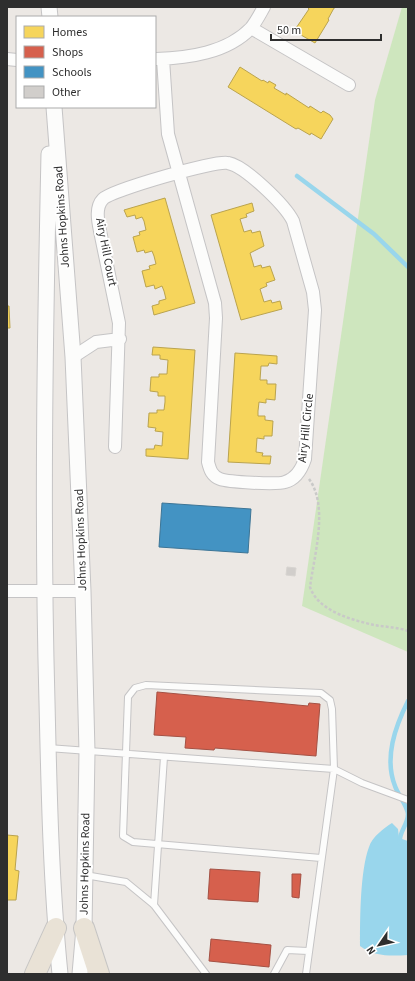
<svg xmlns="http://www.w3.org/2000/svg" width="415" height="981" font-family="'Source Sans 3',sans-serif">
	<style>
		.green { fill: #cee6be }
		.water { fill: #99d6ec }
		.homes { fill: #f6d55c; stroke: #baa34e }
		.shops { fill: #d6604d; stroke: #a45144 }
		.schools { fill: #4393c3; stroke: #3d7596 }
		.lines { fill: none; stroke-linecap: round; stroke-linejoin: round }
		.stream { stroke: #99d6ec; stroke-width: 4.5 }
		.building { fill: #d1cecb; stroke: #d7d4d0 }
		.service-casing { stroke: #c5c4c5; stroke-width: 8 }
		.minor-casing { stroke: #c5c4c5; stroke-width: 14 }
		.tertiary-casing { stroke: #c5c4c5; stroke-width: 17 }
		.trunk-casing { stroke: #c6c5c4; stroke-width: 22 }
		.path { stroke: #c9c9c8; stroke-width: 2.5; stroke-dasharray: 3 2; stroke-linecap: butt }
		.service { stroke: #fcfcfb; stroke-width: 6 }
		.minor { stroke: #fcfcfb; stroke-width: 12 }
		.tertiary { stroke: #fcfcfb; stroke-width: 15 }
		.trunk { stroke: #e9e2d6; stroke-width: 20 }
		.labels { text-anchor: middle; dominant-baseline: central; stroke-width: 4; stroke-linejoin: round; paint-order: stroke }
		.street-label { font-size: 12px; fill: #2e2e2e; stroke: #fff }
	</style>
	<rect width="100%" height="100%" fill="#ece8e4"/>
	<path class="green" d="M402 7H408V652L302 606 375 100Z"/>
	<path class="water" d="M392 823 398 829 399 838 408 841V955C391 956 375 957 360 946 360 920 360 871 369 847 372 837 384 828 392 823Z"/>
	<path class="homes" d="M337 7 334 8 328 19 329 20 315 43 294 31 309 9 307 7Z
		M240 67 262 81 263 80 268 83 269 81 276 85 274 88 286 95V93L309 108 310 106 321 113 323 111 330 115 333 119 321 139 311 133 310 135 298 128 296 129 228 87Z
		M165 198 195 303 154 315 152 306 159 304V301L166 299 164 291 162 286 155 289 154 285 146 287 142 271 150 269 149 266 156 264 154 256 152 251 145 253 144 250 137 252 133 237 140 235 139 232 146 230 144 221 142 217 136 219 135 215 127 217 124 210Z
		M252 203 254 211 246 214 247 217 240 219 244 232 251 230 252 233 260 231 264 246 250 253 253 263 254 267 261 265 262 268 270 266 275 280 266 283 267 286 260 289 264 302 271 300 272 303 280 301 282 309 241 320 211 215Z
		M7 306H9L10 328H7Z
		M153 347 195 350 188 459 146 456V449H154L155 445 162 446 163 432 155 431 156 428 148 427 149 413H157V410H164L165 402V396H158V392L150 391 151 377H159V374H167L168 360 160 359V355H152Z
		M235 353 277 356V364L269 363 268 366H261L260 380H267V384H276L275 400 266 399V403L259 402 258 411V416H265V420L273 421 272 436H264V439L257 438 256 452 263 453 262 456H271L270 464 228 462Z
		M7 835 18 836 15 870 19 871 16 900H7Z"/>
	<path class="shops" d="M157 692 308 706 309 703 320 704 316 756 215 748 214 750 185 748 186 737 154 735Z
		M210 869 260 872 258 902 208 899Z
		M292 874H301L299 898 292 897Z
		M211 939 271 945 269 967 209 961Z"/>
	<path class="schools" d="M162 503 251 509 248 553 159 547Z"/>
	<g class="lines">
		<path class="stream" d="M297 176 374 234 408 267
			M400 843C398 833 408 825 408 814 407 805 398 795 395 786 384 758 395 727 408 701"/>
	</g>
	<path class="building" d="M287 567 296 568 295 576 286 575Z"/>
	<g class="lines">
		<g class="service-casing">
			<path id="service" d="M48 748 334 769 306 974
				M321 858 133 842 123 836 128 697 135 688 146 685 321 693 330 700 332 709 334 769 362 783 408 800
				M85 875 126 882 154 905 206 974
				M154 905 164 757
				M274 974 287 950 308 951"/>
		</g>
		<g class="minor-casing">
			<path id="minor" d="M251 28 349 85
				M7 59 17 60
				M156 59C188 58 227 53 251 28 256 22 260 14 264 7
				M73 357 96 342 120 339
				M115 447 119 323 100 231C98 221 95 207 103 199 112 190 216 160 228 163 245 166 285 205 293 221L313 292 315 310 305 459C302 468 296 479 285 482 277 485 228 482 220 479 212 476 210 470 208 462L216 318 215 303 168 134 163 59
				M7 591H83"/>
		</g>
		<g class="tertiary-casing">
			<path id="tertiary" d="M49 7 50 17
				M54 107 73 357 83 591 87 752 84 928 80 974
				M49 154C45 337 42 520 47 702 49 793 51 884 60 974"/>
		</g>
		<g class="trunk-casing">
			<path id="trunk" d="M84 928 99 974
				M35 974 56 928"/>
		</g>
		<path class="path" d="M309 479C329 506 314 556 310 587 318 611 352 620 374 625 385 627 397 627 408 631"/>
		<use href="#service" class="service"/>
		<use href="#minor" class="minor"/>
		<use href="#tertiary" class="tertiary"/>
		<use href="#trunk" class="trunk"/>
	</g>
	<g class="labels">
		<g class="street-label">
			<text transform="translate(62 217) rotate(-94)">Johns Hopkins Road</text>
			<text transform="translate(106 252) rotate(79)">Airy Hill Court</text>
			<text transform="translate(306 428) rotate(-84)">Airy Hill Circle</text>
			<text transform="translate(81 540) rotate(-92)">Johns Hopkins Road</text>
			<text transform="translate(85 864) rotate(-89)">Johns Hopkins Road</text>
		</g>
	</g>
	<rect width="415" height="981" fill="none" stroke="#2e2e2e" stroke-width="16"/>
	<rect x="16" y="16" width="140" height="92" fill="#ffffff" stroke="#ababab"/>
	<rect x="24" y="26" width="20" height="12" fill="#f6d55c" stroke="#ababab"/>
	<text x="52" y="36" font-size="12" fill="#2e2e2e">Homes</text>
	<rect x="24" y="46" width="20" height="12" fill="#d6604d" stroke="#ababab"/>
	<text x="52" y="56" font-size="12" fill="#2e2e2e">Shops</text>
	<rect x="24" y="66" width="20" height="12" fill="#4393c3" stroke="#ababab"/>
	<text x="52" y="76" font-size="12" fill="#2e2e2e">Schools</text>
	<rect x="24" y="86" width="20" height="12" fill="#d1cecb" stroke="#ababab"/>
	<text x="52" y="96" font-size="12" fill="#2e2e2e">Other</text>
	<g transform="translate(379 945) rotate(236)" stroke="#ffffff" stroke-width="3" paint-order="stroke">
	<path d="M0-3L7 15L0 10L-7 15Z" fill="#2e2e2e"/>
	<text y="-6" font-size="11" font-weight="bold" text-anchor="middle" fill="#2e2e2e">N</text>
	</g>
	<path d="M271 34v6h110v-6" fill="none" stroke="#2e2e2e" stroke-width="2"/>
	<text x="277" y="34" font-size="12" fill="#2e2e2e" stroke="#ffffff" stroke-width="3" paint-order="stroke">50 m</text>
</svg>
